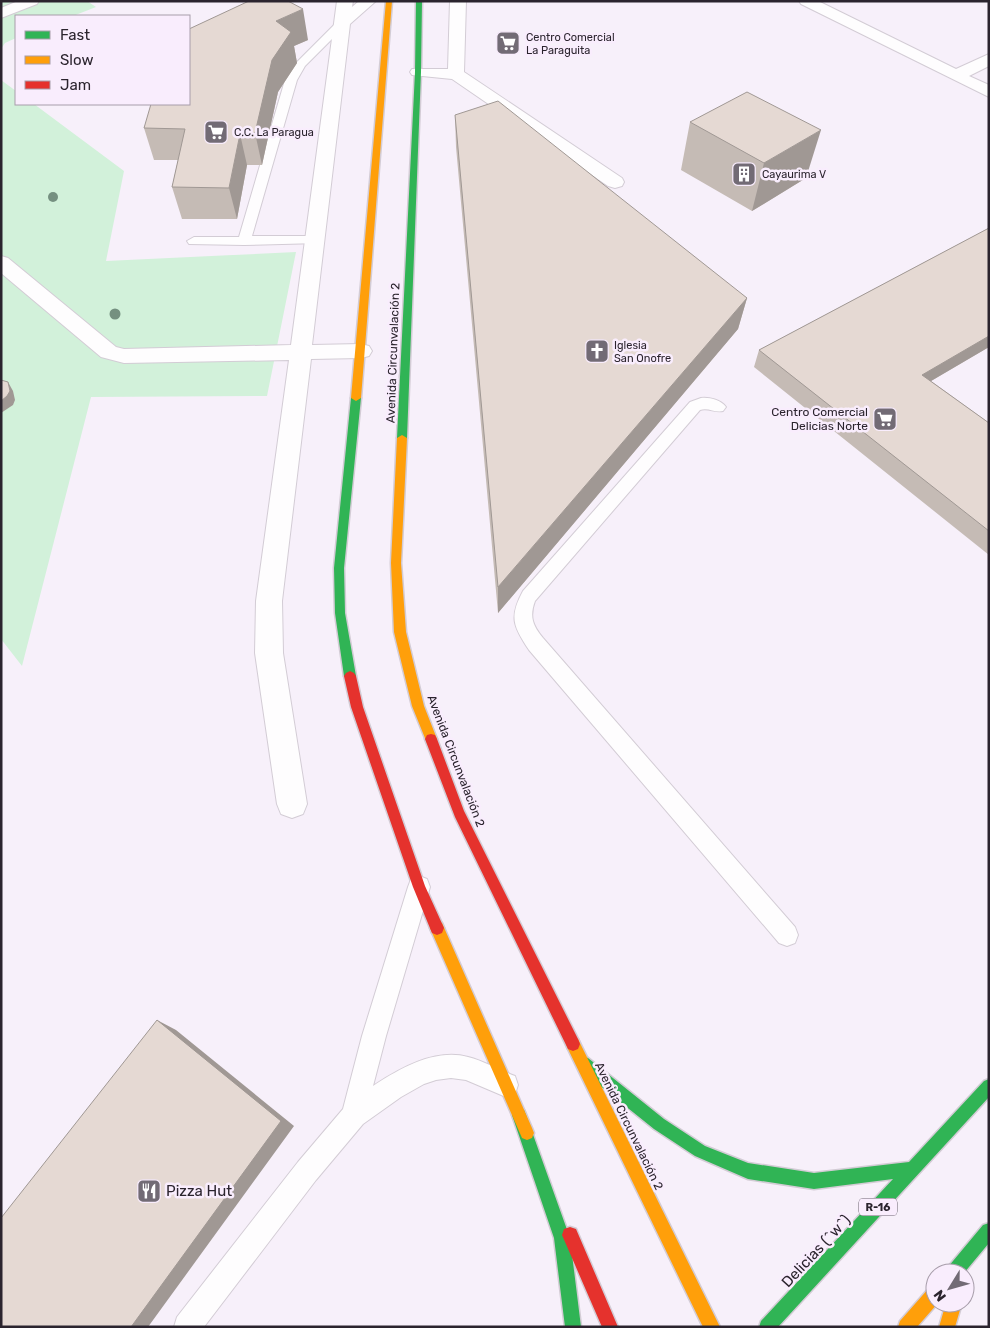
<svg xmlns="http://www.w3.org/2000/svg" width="990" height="1328" font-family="Rubik,sans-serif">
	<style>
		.green { fill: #d2f1da }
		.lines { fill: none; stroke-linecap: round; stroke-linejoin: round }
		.lane-casing { stroke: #d3ccd5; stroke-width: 2 }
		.street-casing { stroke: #d3ccd5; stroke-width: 2 }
		.fast-casing { stroke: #d3ccd5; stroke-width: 3 }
		.slow-casing { stroke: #d3ccd5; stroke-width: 3 }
		.jam-casing { stroke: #d3ccd5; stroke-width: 3 }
		.lane { fill: #fefdfe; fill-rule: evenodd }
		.street { fill: #fefdfe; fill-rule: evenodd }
		.fast { fill: #30b455; fill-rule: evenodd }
		.slow { fill: #ff9f0a; fill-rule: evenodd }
		.jam { fill: #e5322d; fill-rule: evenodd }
		.tree { fill: #759080 }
		.wall { fill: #c5bbb5 }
		.shaded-wall { fill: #a09894 }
		.building { fill: #e5d9d3; stroke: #a09894 }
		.labels { text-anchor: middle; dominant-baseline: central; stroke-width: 5; stroke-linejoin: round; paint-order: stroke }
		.far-poi-label { font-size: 11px; fill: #2b242e; stroke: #f9edfd; text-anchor: start }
		.shield { fill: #f9edfd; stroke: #69606c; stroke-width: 1 }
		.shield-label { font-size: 11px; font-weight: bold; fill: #2b242e }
		.street-label { font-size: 12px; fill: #2b242e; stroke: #f9edfd }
		.poi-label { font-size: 12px; fill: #2b242e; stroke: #f9edfd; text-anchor: end }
		.near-poi-label { font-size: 15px; fill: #2b242e; stroke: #f9edfd; text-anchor: start }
		.near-street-label { font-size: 15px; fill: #2b242e; stroke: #f9edfd }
	</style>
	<rect width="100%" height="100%" fill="#f7f0fa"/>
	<path class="green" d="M1 1H87L96 7 73 16H16V38L5 43 1 49Z
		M1 80 16 91V104H34L124 171 106 261 296 252 267 396 91 397 22 666 1 639Z"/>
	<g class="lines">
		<g class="lane-casing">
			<path id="lane" d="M343 19 347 20 348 22 347 24 305 66 297 80 252 236H315L320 237 322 240 320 243 244 245 189 244 187 241 194 237H239L285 80 297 62 339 20Z
				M701 398C709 397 721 400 726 407L723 411C715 413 708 407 700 410L535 601C529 617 533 626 543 638L795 927 798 935 795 943 787 946 779 943 529 650C513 626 509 617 523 591L690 402Z
				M419 876 427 879 430 887 386 1036 373 1086C399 1069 435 1048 468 1057 484 1061 499 1070 515 1076L518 1085 515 1094 506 1097 466 1080 451 1078 436 1080 424 1084 401 1097 363 1124 316 1180 204 1327H174L177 1317 298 1162 343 1109 362 1036 408 887 411 879Z"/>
		</g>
		<g class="street-casing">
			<path id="street" d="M18 1H39L37 4 1 18V8Z
				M337 1H353L352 7 359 1H376L350 24 312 345 361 344 369 346 372 351 369 356 361 358 311 359 282 601 283 653 307 804 303 814 292 818 281 814 277 804 255 653 256 601 289 360 124 363 101 357 1 273V256L8 258 116 347 124 349 291 345Z
				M450 1H466L464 72 622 178 624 182 622 186 615 188 608 186 452 79 412 75 410 72 412 69H448Z
				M799 1H818L956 69 989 54V66L969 76 989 85V97L801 4Z"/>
		</g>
		<g class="fast-casing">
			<path id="fast" d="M416 1H422L421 72 407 438 402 441 397 438 415 72Z
				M356 395 361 398 344 568 345 613 356 676 354 679 350 681 346 679 344 676 335 613 334 568 351 398Z
				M583 1056 588 1058 664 1119 705 1146 748 1163 814 1173 909 1162 984 1081 989 1079V1097L778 1327H759L761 1321 893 1179 814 1189 748 1179 695 1156 654 1129 578 1068 576 1063 578 1058Z
				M519 1108 524 1110 526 1115 570 1238 581 1327H565L554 1238 512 1115 514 1110Z
				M989 1223V1243L964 1273H946L948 1267 983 1225Z"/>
		</g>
		<g class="slow-casing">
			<path id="slow" d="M386 1H392L361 398 356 401 351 398Z
				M402 435 407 438 401 563 406 632 424 706 437 739 435 743 431 744 427 743 412 706 394 632 391 563 397 438Z
				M437 921 442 923 532 1128 534 1133 532 1138 527 1140 522 1138 430 928 432 923Z
				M573 1037 578 1039 720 1327H703L568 1049 566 1044 568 1039Z
				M935 1286V1303H938L917 1327H898L900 1321 929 1288Z
				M946 1303H962L955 1327H939Z"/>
		</g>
		<g class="jam-casing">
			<path id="jam" d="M350 671 354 673 356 676 363 707 425 886 444 928 442 933 437 935 432 933 413 887 351 707 344 676 346 673Z
				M431 734 435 735 437 739 464 811 578 1039 580 1044 578 1049 573 1051 568 1049 455 817 425 739 427 735Z
				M570 1227 576 1229 618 1327H602L562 1235 564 1229Z"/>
		</g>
		<use href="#lane" class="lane"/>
		<use href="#street" class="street"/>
		<use href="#fast" class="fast"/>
		<use href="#slow" class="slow"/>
		<use href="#jam" class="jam"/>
	</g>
	<g class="tree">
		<circle cx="53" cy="197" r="5"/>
		<circle cx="115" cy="314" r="5.5"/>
	</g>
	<path class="wall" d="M189 29 308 40 294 46 297 63 278 92 262 165H247L237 219H182L172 187 178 160H154L144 128Z
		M455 115 747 298 738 329 498 613 456 147Z
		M690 122 806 178 752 211 681 170Z
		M989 228V347L931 381 989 423V555L754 367 759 350Z"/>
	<path class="shaded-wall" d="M303 9 308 40 294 46 297 63 278 92 262 165 255 133 276 21Z
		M821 130 806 178 752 211 764 163Z
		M240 134 247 165 237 219 229 188Z
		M747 298 738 329 498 613V587Z
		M989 336V347L914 391 922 375Z
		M8 382 13 391 15 400 13 405 1 413V401Z
		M157 1020 176 1030 294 1126 148 1327H131Z"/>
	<path class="building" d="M249 1H288L303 9 276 21 291 32 272 60 255 133 240 134 229 188 172 187 185 129 144 128 151 104H189V29Z
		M747 92 821 130 764 163 690 122Z
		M498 101 747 298 498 587 455 115Z
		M989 228V336L922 375 989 423V531L759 350Z
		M1 380 8 382 10 391 7 396 1 401Z
		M157 1020 281 1121 131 1327H1V1218Z"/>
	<defs>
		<g id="supermarket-square" transform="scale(1.25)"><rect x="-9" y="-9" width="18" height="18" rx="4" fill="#726b75" stroke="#f9edfd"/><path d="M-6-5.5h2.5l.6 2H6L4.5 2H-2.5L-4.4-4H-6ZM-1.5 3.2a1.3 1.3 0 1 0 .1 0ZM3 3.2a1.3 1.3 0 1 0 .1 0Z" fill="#fff"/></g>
		<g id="building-square" transform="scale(1.25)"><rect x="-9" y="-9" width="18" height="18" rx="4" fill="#726b75" stroke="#f9edfd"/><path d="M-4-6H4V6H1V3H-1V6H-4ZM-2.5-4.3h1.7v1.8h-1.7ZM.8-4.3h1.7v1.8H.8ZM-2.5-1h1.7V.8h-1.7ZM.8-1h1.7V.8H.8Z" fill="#fff"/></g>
		<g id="church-square" transform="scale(1.25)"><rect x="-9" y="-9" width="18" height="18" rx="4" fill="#726b75" stroke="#f9edfd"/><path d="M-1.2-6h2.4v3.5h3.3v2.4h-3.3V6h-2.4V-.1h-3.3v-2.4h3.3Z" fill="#fff"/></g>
		<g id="restaurant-square" transform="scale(1.25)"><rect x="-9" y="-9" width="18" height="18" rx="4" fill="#726b75" stroke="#f9edfd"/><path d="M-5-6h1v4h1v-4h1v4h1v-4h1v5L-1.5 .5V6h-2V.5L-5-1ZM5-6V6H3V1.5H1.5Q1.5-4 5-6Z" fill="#fff"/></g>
	</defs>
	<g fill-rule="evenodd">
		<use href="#supermarket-square" x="508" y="43"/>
		<use href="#supermarket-square" x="216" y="132"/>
		<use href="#building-square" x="744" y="174"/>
		<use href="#church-square" x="597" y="351"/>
		<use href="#supermarket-square" x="885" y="419"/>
		<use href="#restaurant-square" x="149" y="1191"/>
	</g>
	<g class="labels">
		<g class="far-poi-label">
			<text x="526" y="37">Centro Comercial<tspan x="526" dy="13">La Paraguita</tspan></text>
			<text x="234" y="132">C.C. La Paragua</text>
			<text x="762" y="174">Cayaurima V</text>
			<text x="614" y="345">Iglesia<tspan x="614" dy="13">San Onofre</tspan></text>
		</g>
		<rect class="shield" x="859" y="1198.5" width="38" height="17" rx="4"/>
		<g class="shield-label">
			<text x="878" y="1207">R-16</text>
		</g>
		<g class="street-label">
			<text transform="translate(393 353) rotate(-88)">Avenida Circunvalación 2</text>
			<text transform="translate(456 761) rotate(69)">Avenida Circunvalación 2</text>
			<text transform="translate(629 1126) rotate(64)">Avenida Circunvalación 2</text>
		</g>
		<g class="poi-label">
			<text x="868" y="412">Centro Comercial<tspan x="868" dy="14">Delicias Norte</tspan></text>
		</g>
		<g class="near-poi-label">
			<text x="166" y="1191">Pizza Hut</text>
		</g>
		<g class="near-street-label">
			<text transform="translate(816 1251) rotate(-47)">Delicias (^w^)</text>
		</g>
	</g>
	<rect width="990" height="1328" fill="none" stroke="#2b242e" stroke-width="5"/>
	<rect x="15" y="15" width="175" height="90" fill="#f9edfd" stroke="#a79daa"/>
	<rect x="25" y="31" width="25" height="8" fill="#30b455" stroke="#a79daa"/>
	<text x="60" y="40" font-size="15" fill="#2b242e">Fast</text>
	<rect x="25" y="56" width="25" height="8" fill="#ff9f0a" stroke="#a79daa"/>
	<text x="60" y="65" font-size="15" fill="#2b242e">Slow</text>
	<rect x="25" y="81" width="25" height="8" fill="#e5322d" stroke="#a79daa"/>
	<text x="60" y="90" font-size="15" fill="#2b242e">Jam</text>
	<g transform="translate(950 1288) rotate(233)"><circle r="24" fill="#f9edfd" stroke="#a79daa"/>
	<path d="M0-4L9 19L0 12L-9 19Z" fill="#726b75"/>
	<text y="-8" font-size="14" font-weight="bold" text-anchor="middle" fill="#2b242e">N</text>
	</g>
</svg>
